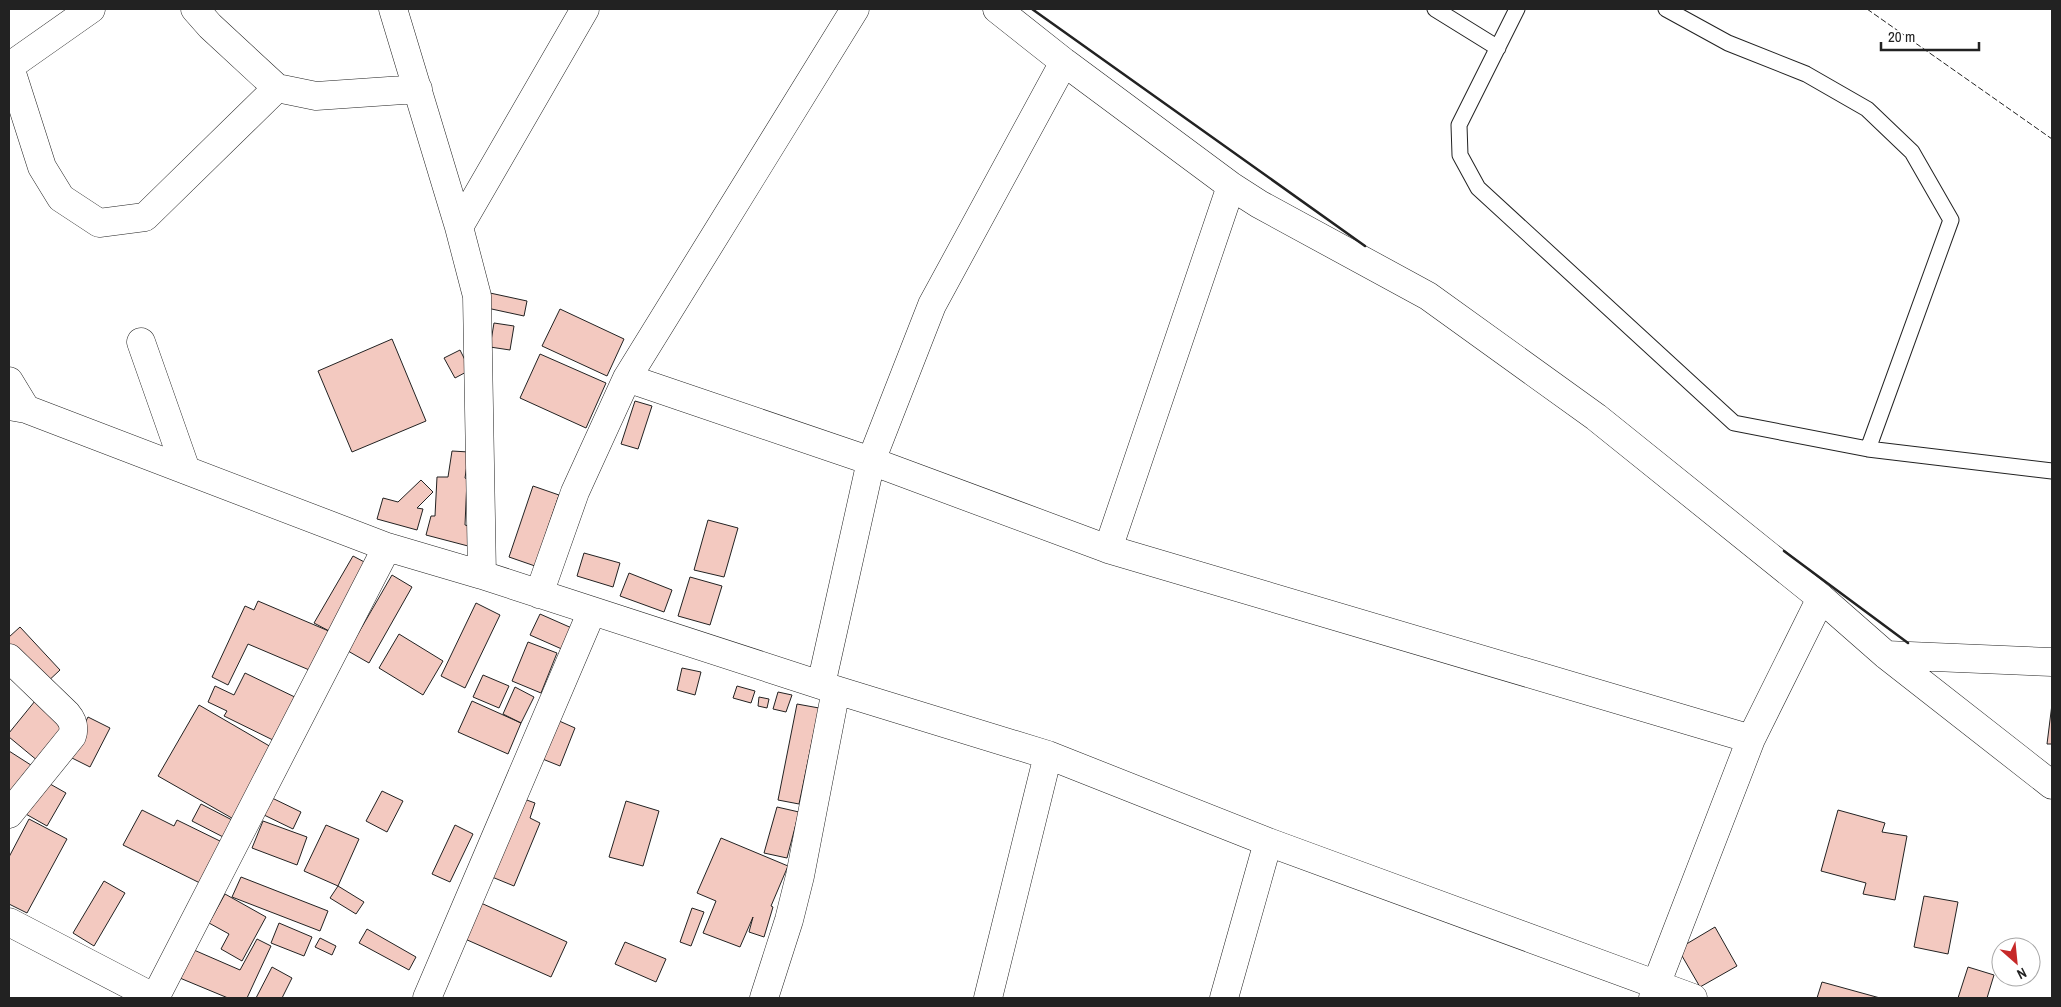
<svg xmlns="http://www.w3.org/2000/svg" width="2061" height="1007" font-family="'Archivo Narrow',sans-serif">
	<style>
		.building { fill: #f3c9c0; stroke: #222 }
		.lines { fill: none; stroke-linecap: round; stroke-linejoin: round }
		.lane-casing { stroke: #222; stroke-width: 17 }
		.street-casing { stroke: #222; stroke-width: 29 }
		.lane { stroke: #fff; stroke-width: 15 }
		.street { stroke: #fff; stroke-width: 28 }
		.fence { stroke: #222; stroke-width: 1; stroke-dasharray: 6 2.5; stroke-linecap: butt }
		.wall { stroke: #222; stroke-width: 2.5 }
	</style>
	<rect width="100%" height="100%" fill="#fff"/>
	<path class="building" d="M490 293 527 301 524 316 487 308Z
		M560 309 624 339 607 376 542 346Z
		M494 323 514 326 510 350 490 347Z
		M392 339 426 421 352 452 318 371Z
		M460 350 470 370 455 378 444 358Z
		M540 354 606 383 586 428 520 398Z
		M635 401 652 406 638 449 621 444Z
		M452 451 469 452 465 478 467 479 465 525 473 527 468 546 426 535 431 516H435L437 477H448Z
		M421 480 433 492 417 508 423 509 417 530 377 519 383 498 398 502Z
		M533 486 559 495 535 566 509 557Z
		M708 520 738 528 724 577 694 570Z
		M584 553 620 563 613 587 577 576Z
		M353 556 370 565 331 632 314 623Z
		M629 573 672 590 664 612 620 596Z
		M392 575 412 587 369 663 348 651Z
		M690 577 722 586 710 625 678 616Z
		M258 601 331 632 314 672 248 644 228 685 212 677 245 606 254 610Z
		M476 603 500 615 465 688 441 676Z
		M540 614 574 629 564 650 530 635Z
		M20 627 60 670 44 685 9 648V637Z
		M399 634 443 661 423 695 379 668Z
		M528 642 557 653 541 693 512 681Z
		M682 668 701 672 695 695 677 690Z
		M245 673 301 700 279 743 224 716 227 711 208 702 215 686 234 695Z
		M483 675 509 686 499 708 473 697Z
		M737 686 755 691 751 703 733 698Z
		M515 687 534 697 521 723 503 714Z
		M778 692 792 695 786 712 773 709Z
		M759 697 769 699 767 708 758 706Z
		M35 701 72 731 44 766 9 737V733Z
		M472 701 521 723 508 754 458 732Z
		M797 704 819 708 799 804 778 800Z
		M2052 704V744H2047Z
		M199 705 278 751 237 821 158 776Z
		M88 717 110 728 90 767 68 756Z
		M557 720 575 728 560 766 540 758Z
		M9 751 34 767 9 801Z
		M43 780 66 793 47 826 24 813Z
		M382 791 403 801 387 832 366 821Z
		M270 797 301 812 293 829 262 814Z
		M524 799 535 803 530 818 540 823 514 886 492 877Z
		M626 801 659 811 643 866 609 857Z
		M201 804 236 822 227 839 192 821Z
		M777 807 799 812 787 858 764 853Z
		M142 810 174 826 177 820 224 843 204 885 123 845Z
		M1838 810 1885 823 1882 832 1907 836 1895 900 1863 894 1866 883 1821 871Z
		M29 819 67 839 27 913 9 904V857Z
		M263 821 307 837 297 865 252 848Z
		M326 825 359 839 338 886 304 871Z
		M455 825 473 834 450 882 432 874Z
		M721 838 788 866 771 906 773 907 764 937 749 932 753 917 740 947 703 933 716 901 697 893Z
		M241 877 328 911 320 931 232 897Z
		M104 881 125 893 94 946 73 933Z
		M338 886 364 902 356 914 330 898Z
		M225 894 266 917 242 961 221 949 229 934 209 923Z
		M1924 896 1958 902 1948 954 1914 947Z
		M481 903 567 942 551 977 465 939Z
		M692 908 704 912 691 946 680 942Z
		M279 923 312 937 304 956 271 943Z
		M1715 927 1737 966 1700 987 1678 949Z
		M367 929 416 957 409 970 359 943Z
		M320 938 336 946 332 955 315 947Z
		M257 939 271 946 247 998H228L175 976 187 947 240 970Z
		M625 942 666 959 656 982 615 964Z
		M272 967 292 978 282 998H256Z
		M1968 967 1994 975 1987 998H1958Z
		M1822 982 1880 998H1817Z"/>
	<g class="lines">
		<g class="lane-casing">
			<path id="lane" d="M1435 9 1498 48
				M1517 9 1459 125 1460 155 1478 188 1734 423 1868 449 2052 471
				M1666 9 1728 43 1806 74 1867 109 1912 152 1951 220 1868 449"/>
		</g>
		<g class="street-casing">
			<path id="street" d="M195 9 210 26 277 88 316 96 418 89
				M393 9 459 227 477 296 482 575
				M997 9 1064 62 1231 186 1259 204 1428 296 1596 417 1821 598 1886 655 2052 785
				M9 64 42 167 61 198 99 223 145 217 277 88
				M10 66 91 9
				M459 227 585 9
				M141 342 186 470
				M627 378 871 461 1108 549 1751 739
				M9 381 26 409
				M9 406 26 409 387 547 482 575 836 690 1048 755 1268 842 1693 998
				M1108 549 1231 186
				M539 594 575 492 627 378 855 9
				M1886 655 2052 662
				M9 658 67 714C73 721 75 727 72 736L9 814
				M821 685 871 461 932 305 1064 62
				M9 922 155 998
				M155 998 387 547
				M427 998 592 611
				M764 998 789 920 800 876 836 690
				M988 998 1048 755
				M1224 998 1268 842
				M1653 998 1656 985 1751 739 1821 598"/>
		</g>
		<use href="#lane" class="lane"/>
		<use href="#street" class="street"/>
		<path class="fence" d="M1867 9 2052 139"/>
		<path class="wall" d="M1032 9 1365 246
			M1784 551 1908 643"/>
	</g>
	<rect width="2061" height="1007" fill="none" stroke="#222222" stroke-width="20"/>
	<g transform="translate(2016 962) rotate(153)"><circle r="24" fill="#ffffff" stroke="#a7a7a7"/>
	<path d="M0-4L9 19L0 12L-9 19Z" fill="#c62828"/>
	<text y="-8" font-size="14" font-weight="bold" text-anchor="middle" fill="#222222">N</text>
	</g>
	<path d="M1881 42v8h98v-8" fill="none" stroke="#222222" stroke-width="2.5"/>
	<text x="1888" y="42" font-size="15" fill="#222222" stroke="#ffffff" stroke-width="4" paint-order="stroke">20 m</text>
</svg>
